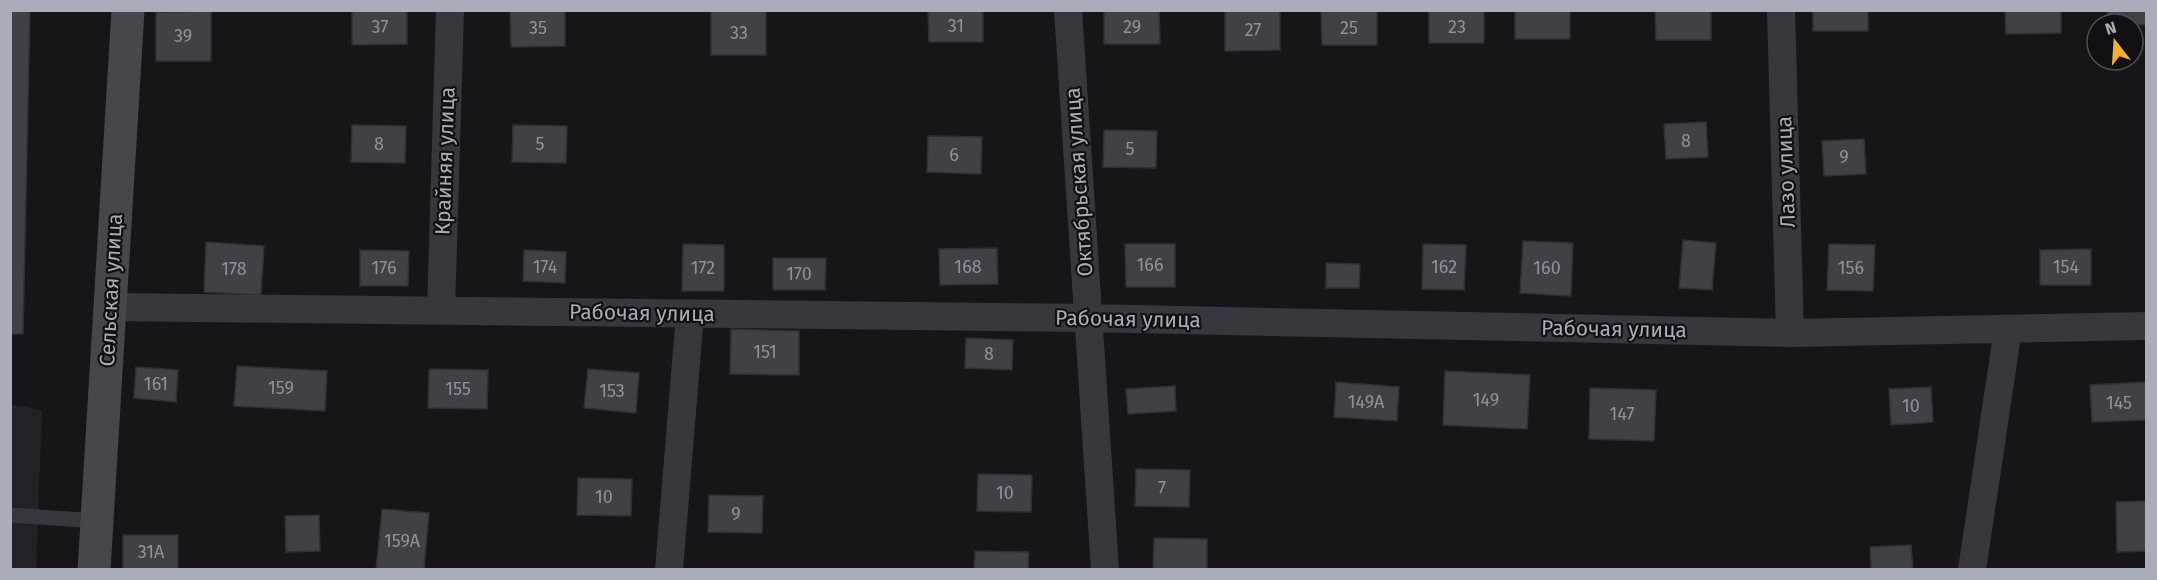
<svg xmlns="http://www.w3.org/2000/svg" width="2157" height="580" font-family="'Fira Sans',sans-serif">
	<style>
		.built { fill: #222225 }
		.building { fill: #404145; stroke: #303034; stroke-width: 1.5 }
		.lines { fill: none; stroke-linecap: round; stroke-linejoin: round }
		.lane { stroke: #37383d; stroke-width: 15 }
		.street { stroke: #37383d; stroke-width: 28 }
		.secondary { stroke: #45474d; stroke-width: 33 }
		.labels { text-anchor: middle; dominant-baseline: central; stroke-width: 4.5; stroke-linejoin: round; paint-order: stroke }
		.number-label { font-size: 18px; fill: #8e929b }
		.street-label { font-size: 21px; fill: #a8adb8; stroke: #111113 }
	</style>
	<rect width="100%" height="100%" fill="#161618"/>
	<path class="built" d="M10 404 42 410 36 569H11Z"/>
	<path class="building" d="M10 10H30L23 334H10Z
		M352 10H407V44L352 45Z
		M510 10H565V46L511 47Z
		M711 10H766V55H711Z
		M928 10H983V42H929Z
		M1104 10H1159L1160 44H1104Z
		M1225 10H1280V50L1225 51Z
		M1321 10H1377V45H1322Z
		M1429 10H1484V43H1429Z
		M1515 10H1570V39H1515Z
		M1655 10H1711V40H1656Z
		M1813 10H1868V31H1813Z
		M2005 10H2061V33L2006 34Z
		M2108 10H2146V25L2108 24Z
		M211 11V61H156V12Z
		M1706 122 1708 157 1666 159 1664 124Z
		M352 125 406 126 405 163 351 162Z
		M513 125 567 126 566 163 512 162Z
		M1104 130 1157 131 1156 168 1103 167Z
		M928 136 982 137 981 174 927 172Z
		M1864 139 1866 174 1824 176 1822 141Z
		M1683 240 1716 243 1712 290 1679 288Z
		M1523 241 1573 243 1571 296 1520 293Z
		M206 242 264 246 261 295 204 292Z
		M683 244 724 245V291H682Z
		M1125 244H1175V287H1126Z
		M1423 244 1466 245 1464 290 1422 289Z
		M1829 244 1875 245 1873 291 1827 290Z
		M997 248 998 284 940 285 939 249Z
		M2091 249V285H2040V250Z
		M360 250 409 251 408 286H360Z
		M524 250 566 252 565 283 523 281Z
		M773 258H826L825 290H773Z
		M1326 263 1360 264 1359 288H1326Z
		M731 329 799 331V375L730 374Z
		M966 338 1013 340 1012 370 965 368Z
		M237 366 327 371 325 411 234 406Z
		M136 367 178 370 176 402 134 398Z
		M429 369 488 370 487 409 428 408Z
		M588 369 639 373 636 413 584 408Z
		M1445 371 1530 375 1527 429 1443 425Z
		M1336 382 1399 387 1397 421 1334 417Z
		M2146 382V420L2092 422 2090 385Z
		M1175 386 1176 411 1128 414 1126 389Z
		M1931 387 1933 422 1891 425 1889 389Z
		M1590 388 1656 390 1654 441 1589 439Z
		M1136 469 1190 470 1189 507 1135 506Z
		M978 474 1032 475 1031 512 977 511Z
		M578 478 632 479 631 516 577 515Z
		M709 495 763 496 762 533 708 532Z
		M2146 501V551L2117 552 2116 502Z
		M382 509 429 513 424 570H376Z
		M319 515 320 551 286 552 285 516Z
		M123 535H178V570H123Z
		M1154 538 1207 539V570H1153Z
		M1911 545 1913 570H1871L1870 547Z
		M975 551 1029 552 1028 570H974Z"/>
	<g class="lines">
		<path class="lane" d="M10 515 97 521"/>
		<path class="street" d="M1068 10 1105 570
			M1781 10 1790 333
			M110 307 1088 318 1790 333 2146 326
			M441 311 450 10
			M669 570 690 314
			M1972 570 2008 329"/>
		<path class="secondary" d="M94 570 128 10"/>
	</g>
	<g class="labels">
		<g class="number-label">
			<text x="956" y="26">31</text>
			<text x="380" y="27">37</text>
			<text x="1132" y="27">29</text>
			<text x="1457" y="27">23</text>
			<text x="538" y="28">35</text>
			<text x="1349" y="28">25</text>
			<text x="1253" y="30">27</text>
			<text x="739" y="33">33</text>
			<text x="183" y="36">39</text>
			<text x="1686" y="141">8</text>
			<text x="379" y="144">8</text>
			<text x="540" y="144">5</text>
			<text x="1130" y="149">5</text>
			<text x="954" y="155">6</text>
			<text x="1844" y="157">9</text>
			<text x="1150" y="265">166</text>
			<text x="545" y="267">174</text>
			<text x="968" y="267">168</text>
			<text x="1444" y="267">162</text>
			<text x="2066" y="267">154</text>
			<text x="384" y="268">176</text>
			<text x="703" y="268">172</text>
			<text x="1547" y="268">160</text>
			<text x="1851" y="268">156</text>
			<text x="234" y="269">178</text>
			<text x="799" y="274">170</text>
			<text x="765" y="352">151</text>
			<text x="989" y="354">8</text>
			<text x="156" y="384">161</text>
			<text x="281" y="388">159</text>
			<text x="458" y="389">155</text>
			<text x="612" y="391">153</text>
			<text x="1486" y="400">149</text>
			<text x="1366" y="402">149А</text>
			<text x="2119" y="403">145</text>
			<text x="1911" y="406">10</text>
			<text x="1622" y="414">147</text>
			<text x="1162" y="488">7</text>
			<text x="1005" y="493">10</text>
			<text x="604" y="497">10</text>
			<text x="736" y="514">9</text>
			<text x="402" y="541">159А</text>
			<text x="151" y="552">31А</text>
		</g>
		<g class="street-label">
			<text transform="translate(445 161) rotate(-88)">Крайняя улица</text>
			<text transform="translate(1786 172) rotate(-92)">Лазо улица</text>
			<text transform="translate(1079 182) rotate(-94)">Октябрьская улица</text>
			<text transform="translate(111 290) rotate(-87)">Сельская улица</text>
			<text transform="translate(642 313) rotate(1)">Рабочая улица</text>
			<text transform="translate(1128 319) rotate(1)">Рабочая улица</text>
			<text transform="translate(1614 329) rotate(1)">Рабочая улица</text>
		</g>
	</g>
	<rect width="2157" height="580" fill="none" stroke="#a8adb8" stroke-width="24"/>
	<g transform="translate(2115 42) rotate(343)"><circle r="28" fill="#111113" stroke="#4d4f55" stroke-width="1.5"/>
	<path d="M0-4.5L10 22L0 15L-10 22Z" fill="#f2b134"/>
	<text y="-9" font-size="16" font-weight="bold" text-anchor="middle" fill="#a8adb8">N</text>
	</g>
</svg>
